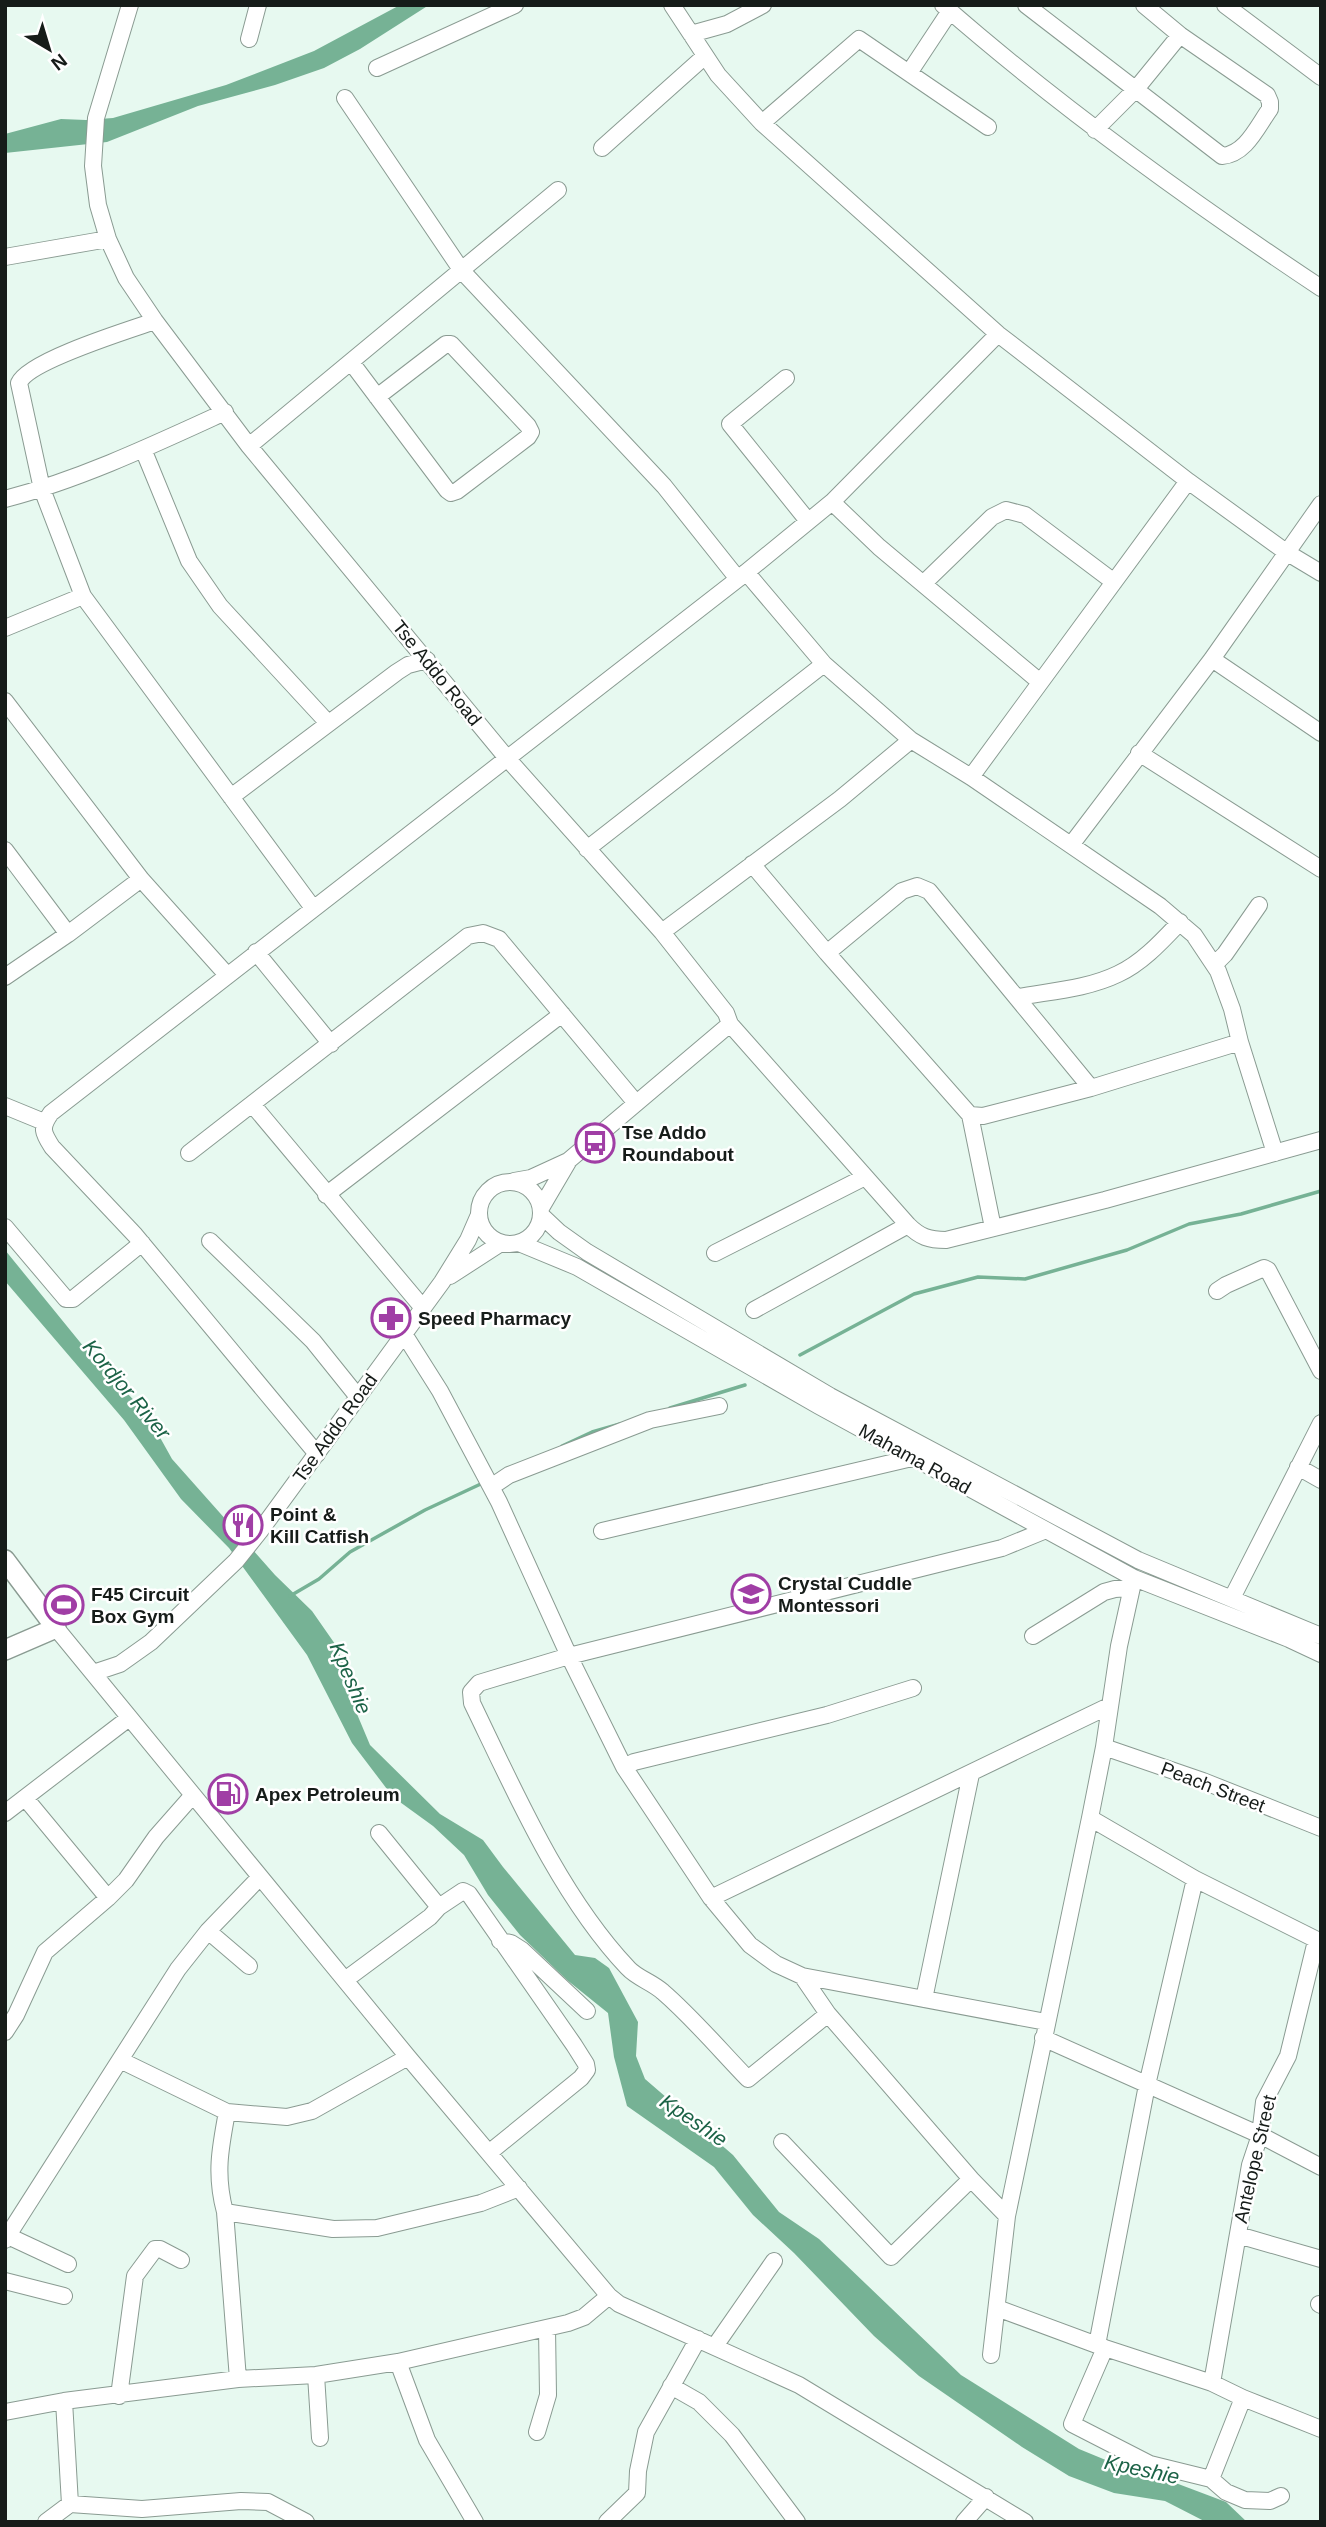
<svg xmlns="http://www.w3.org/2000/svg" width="1326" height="2527" font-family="Arial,sans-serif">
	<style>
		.water { fill: #76b295 }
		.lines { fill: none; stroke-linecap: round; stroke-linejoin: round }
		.stream { stroke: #76b295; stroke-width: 3.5 }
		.minor-casing { stroke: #8a9b92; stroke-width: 18 }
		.major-casing { stroke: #8a9b92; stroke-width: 22 }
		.minor { stroke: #fff; stroke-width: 16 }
		.major { stroke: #fff; stroke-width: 19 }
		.labels { text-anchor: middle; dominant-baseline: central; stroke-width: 5; stroke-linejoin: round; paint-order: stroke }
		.street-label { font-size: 19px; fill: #161c19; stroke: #fff }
		.poi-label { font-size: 19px; font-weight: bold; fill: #161c19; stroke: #fff; text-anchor: start }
		.water-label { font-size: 21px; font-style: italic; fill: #1c6347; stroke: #fff }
	</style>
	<rect width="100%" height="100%" fill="#e7f9f0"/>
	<path class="water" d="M400 5H429L360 49 324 68 275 85 198 106 107 142 5 153V134L61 119 86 120 113 118 226 85 314 51Z
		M5 1250 88 1352 147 1414 172 1459 275 1575 312 1611 335 1644 351 1681 357 1714 370 1745 440 1814 483 1840 503 1867 575 1955 595 1958 609 1968 638 2022 636 2056 645 2079 733 2155 779 2212 819 2239 961 2375 1079 2449 1130 2470 1173 2482 1226 2502 1247 2522H1206L1165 2501 1114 2493 1069 2476 1022 2447 919 2376 874 2336 794 2253 753 2215 714 2167 627 2106 614 2057 608 2013 567 1980 520 1935 488 1895 464 1855 433 1826 393 1797 352 1743 307 1655 229 1548 181 1499 124 1420 5 1281Z"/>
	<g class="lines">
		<path class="stream" d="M800 1355 914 1294 978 1277 1025 1279 1127 1250 1189 1224 1241 1214 1321 1191
			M670 1408 745 1385
			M562 1446 592 1432 620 1424
			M290 1596 319 1579 350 1552 425 1510 485 1482"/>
		<g class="minor-casing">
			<path id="minor" d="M130 5 96 118 93 166 98 205 108 239 126 278 155 321 249 446 506 757 662 932 726 1013 730 1024 908 1225C920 1237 929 1240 946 1240L1105 1200 1321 1140
				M672 5 718 75 762 123 998 334 1188 481 1286 552 1321 573
				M943 5C1062 109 1190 201 1321 288
				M1026 5 1222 156C1246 154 1257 127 1270 109V102L1267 95 1180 35 1144 5
				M1225 5 1321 77
				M691 34 727 24 763 5
				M249 39 258 5
				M377 68 515 5
				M909 73 950 11
				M345 98 462 271 664 486 738 579
				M762 123 859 39 988 127
				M1095 130 1136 89 1180 35
				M602 148 705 56
				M5 257 108 239
				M155 321C129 330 28 361 19 383L42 489 83 596 313 908
				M351 362 447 490 451 493 457 491 528 437 531 432 528 426 451 344H446L377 397
				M786 378 730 424 808 521
				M249 446 558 190
				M143 449 189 561 220 606 328 723
				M5 499C81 479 153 445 225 412
				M832 502 879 547 1040 682
				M746 572 824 664 911 740 971 777 1160 906 1194 935 1218 971 1232 1009 1240 1042 1275 1153
				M924 583 992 517 1006 510 1025 515 1114 582
				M5 628 83 596
				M1212 659 1321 733
				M5 701 141 879 227 975
				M1139 753 1321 869
				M971 777 1188 481
				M231 797 397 672 408 665 427 660
				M1071 845 1212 659 1321 504
				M587 849 824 664
				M5 850 68 934
				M752 864 827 953 970 1115 983 1116 1091 1088 1240 1042
				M662 932 840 799 911 740
				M256 952 331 1044
				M827 953 902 891 917 886 929 891 1091 1088
				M1214 965 1225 954 1259 905
				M5 977 68 934 141 879
				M1018 997C1051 991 1087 989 1118 974 1142 963 1162 941 1180 922
				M252 1104 423 1308
				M5 1106 44 1122
				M970 1115 993 1228
				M189 1153 468 936 483 933 499 939 636 1103
				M514 1181 531 1178 568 1161 730 1024
				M479 1213a31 31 0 1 1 62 0a31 31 0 1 1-62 0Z
				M326 1195 562 1014
				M541 1208 568 1162
				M541 1215 559 1232 587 1252 830 1396 1138 1560 1321 1636
				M5 1227 66 1299H73L142 1243
				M210 1241 313 1341 358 1397
				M519 1243 577 1267 819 1406 1134 1578 1289 1639 1321 1654
				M715 1253 865 1177
				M450 1276 501 1243
				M1217 1291 1226 1285 1264 1268 1268 1270 1321 1371
				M754 1310 908 1225
				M404 1334 440 1391 499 1502 569 1656 624 1767 711 1898 750 1945 776 1964 802 1976 828 2014 971 2179 1007 2216
				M317 1454 135 1235 52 1147C43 1133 40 1128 51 1113L738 579 832 502 998 334
				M1298 1467 1321 1480
				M491 1487 509 1475 650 1420 719 1406
				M602 1531 912 1458
				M1232 1598 1321 1423
				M56 1628 408 2057 609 2296 619 2304 799 2385 1025 2522
				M1033 1636 1104 1592 1115 1589 1131 1588
				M93 1673 120 1664 151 1642 236 1561 260 1531 442 1282 468 1240 478 1217
				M1104 1747 1203 1781 1321 1828
				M624 1767 634 1762 827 1715 913 1688
				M26 1799 108 1898
				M5 1813 129 1718
				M1090 1818 1195 1879 1321 1942
				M379 1833 439 1907
				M711 1898 1109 1706
				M208 1931 249 1966
				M500 1941 511 1943 522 1950 587 2011
				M802 1976 1046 2022
				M345 1980 430 1917 439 1907 463 1891 469 1894 574 2045 586 2064 587 2070 581 2078 490 2152
				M924 1999 971 1774
				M828 2014 748 2079C720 2050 693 2018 663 1992 652 1982 637 1978 628 1968 560 1896 515 1792 472 1703L471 1692 479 1683 569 1656 1002 1548 1046 1530
				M5 2032 16 2015 45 1952 108 1898 126 1880 156 1837 193 1795
				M1043 2038 1260 2135 1321 2167
				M122 2061 227 2112 287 2117 312 2111 408 2057
				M227 2112C220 2149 215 2175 225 2212L238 2379
				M782 2142 891 2257 971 2179
				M225 2212 333 2229 377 2228 481 2203 519 2188
				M1238 2235 1321 2259
				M8 2236 68 2264
				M5 2240 178 1969 208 1931 260 1877
				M5 2281 64 2296
				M1319 2304 1321 2305
				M997 2308 1105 2348 1212 2383 1243 2398 1321 2429
				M1097 2345 1147 2085 1195 1879
				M715 2346 774 2261
				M1105 2348 1072 2424 1150 2464 1211 2479 1226 2492 1245 2500 1270 2501 1281 2496
				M991 2355 1007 2216 1090 1818 1104 1747 1119 1646 1134 1578
				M398 2362 427 2440 475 2522
				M316 2375 320 2438
				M1212 2383 1250 2165 1260 2135 1264 2102 1288 2056 1316 1941
				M671 2386 699 2402 732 2435 797 2522
				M119 2396 135 2276 155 2249H160L181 2260
				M64 2401 70 2504
				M5 2412 64 2401 238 2379 316 2375 398 2362 568 2323 584 2317 609 2296
				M537 2432 548 2395 547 2328
				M1211 2479 1243 2398
				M46 2522 70 2504 142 2509 241 2501 268 2502 306 2522
				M607 2522 637 2493 638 2471 646 2432 698 2339
				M964 2522 986 2497"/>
		</g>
		<g class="major-casing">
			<path id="major" d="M5 1560 56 1628 5 1650"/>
		</g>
		<use href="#minor" class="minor"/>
		<use href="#major" class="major"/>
	</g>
	<defs>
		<g id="bus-ring" transform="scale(2.0125)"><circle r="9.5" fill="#fff" stroke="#a03ea5" stroke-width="1.5"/><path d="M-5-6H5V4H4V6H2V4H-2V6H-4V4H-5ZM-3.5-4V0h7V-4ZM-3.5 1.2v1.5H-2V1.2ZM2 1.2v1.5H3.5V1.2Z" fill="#a03ea5"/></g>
		<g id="pharmacy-ring" transform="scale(2.0125)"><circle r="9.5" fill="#fff" stroke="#a03ea5" stroke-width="1.5"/><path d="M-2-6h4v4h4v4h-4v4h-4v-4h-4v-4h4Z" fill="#a03ea5"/></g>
		<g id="restaurant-ring" transform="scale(2.0125)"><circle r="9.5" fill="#fff" stroke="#a03ea5" stroke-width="1.5"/><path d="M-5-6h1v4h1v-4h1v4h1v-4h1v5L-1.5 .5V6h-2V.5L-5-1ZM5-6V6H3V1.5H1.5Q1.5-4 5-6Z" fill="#a03ea5"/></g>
		<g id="school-ring" transform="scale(2.0125)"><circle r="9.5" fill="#fff" stroke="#a03ea5" stroke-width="1.5"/><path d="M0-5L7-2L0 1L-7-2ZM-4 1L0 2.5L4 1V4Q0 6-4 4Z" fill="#a03ea5"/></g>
		<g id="stadium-ring" transform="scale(2.0125)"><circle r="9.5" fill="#fff" stroke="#a03ea5" stroke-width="1.5"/><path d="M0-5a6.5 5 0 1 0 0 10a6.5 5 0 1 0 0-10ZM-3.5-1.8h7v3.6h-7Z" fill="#a03ea5"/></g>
		<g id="fuel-ring" transform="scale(2.0125)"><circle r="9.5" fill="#fff" stroke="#a03ea5" stroke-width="1.5"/><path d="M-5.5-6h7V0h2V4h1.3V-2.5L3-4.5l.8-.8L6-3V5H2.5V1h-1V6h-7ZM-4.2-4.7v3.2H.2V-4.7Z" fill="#a03ea5"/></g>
	</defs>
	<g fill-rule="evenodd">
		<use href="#bus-ring" x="595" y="1143"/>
		<use href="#pharmacy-ring" x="391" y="1318"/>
		<use href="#restaurant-ring" x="243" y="1525"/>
		<use href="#school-ring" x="751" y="1594"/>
		<use href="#stadium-ring" x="64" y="1605"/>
		<use href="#fuel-ring" x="228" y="1794"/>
	</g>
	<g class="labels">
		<g class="street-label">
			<text transform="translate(437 673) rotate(51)">Tse Addo Road</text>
			<text transform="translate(335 1428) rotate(-54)">Tse Addo Road</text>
			<text transform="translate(915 1459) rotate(29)">Mahama Road</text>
			<text transform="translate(1213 1787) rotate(21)">Peach Street</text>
			<text transform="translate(1255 2159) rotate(-77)">Antelope Street</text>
		</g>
		<g class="poi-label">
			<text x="622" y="1132">Tse Addo<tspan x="622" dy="22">Roundabout</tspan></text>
			<text x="418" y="1318">Speed Pharmacy</text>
			<text x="270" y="1514">Point &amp;<tspan x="270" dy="22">Kill Catfish</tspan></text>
			<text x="778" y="1583">Crystal Cuddle<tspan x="778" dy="22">Montessori</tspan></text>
			<text x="91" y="1594">F45 Circuit<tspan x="91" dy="22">Box Gym</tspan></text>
			<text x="255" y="1794">Apex Petroleum</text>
		</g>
		<g class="water-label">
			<text transform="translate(127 1389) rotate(50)">Kordjor River</text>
			<text transform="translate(351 1678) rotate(67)">Kpeshie</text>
			<text transform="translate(694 2120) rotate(34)">Kpeshie</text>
			<text transform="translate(1142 2469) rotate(12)">Kpeshie</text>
		</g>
	</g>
	<rect width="1326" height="2527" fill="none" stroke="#161c19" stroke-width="14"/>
	<g transform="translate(49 49) rotate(142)" stroke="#ffffff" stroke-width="5" paint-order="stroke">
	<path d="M0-5L12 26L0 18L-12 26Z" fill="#161c19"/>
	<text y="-10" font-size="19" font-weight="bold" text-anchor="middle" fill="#161c19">N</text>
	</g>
</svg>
